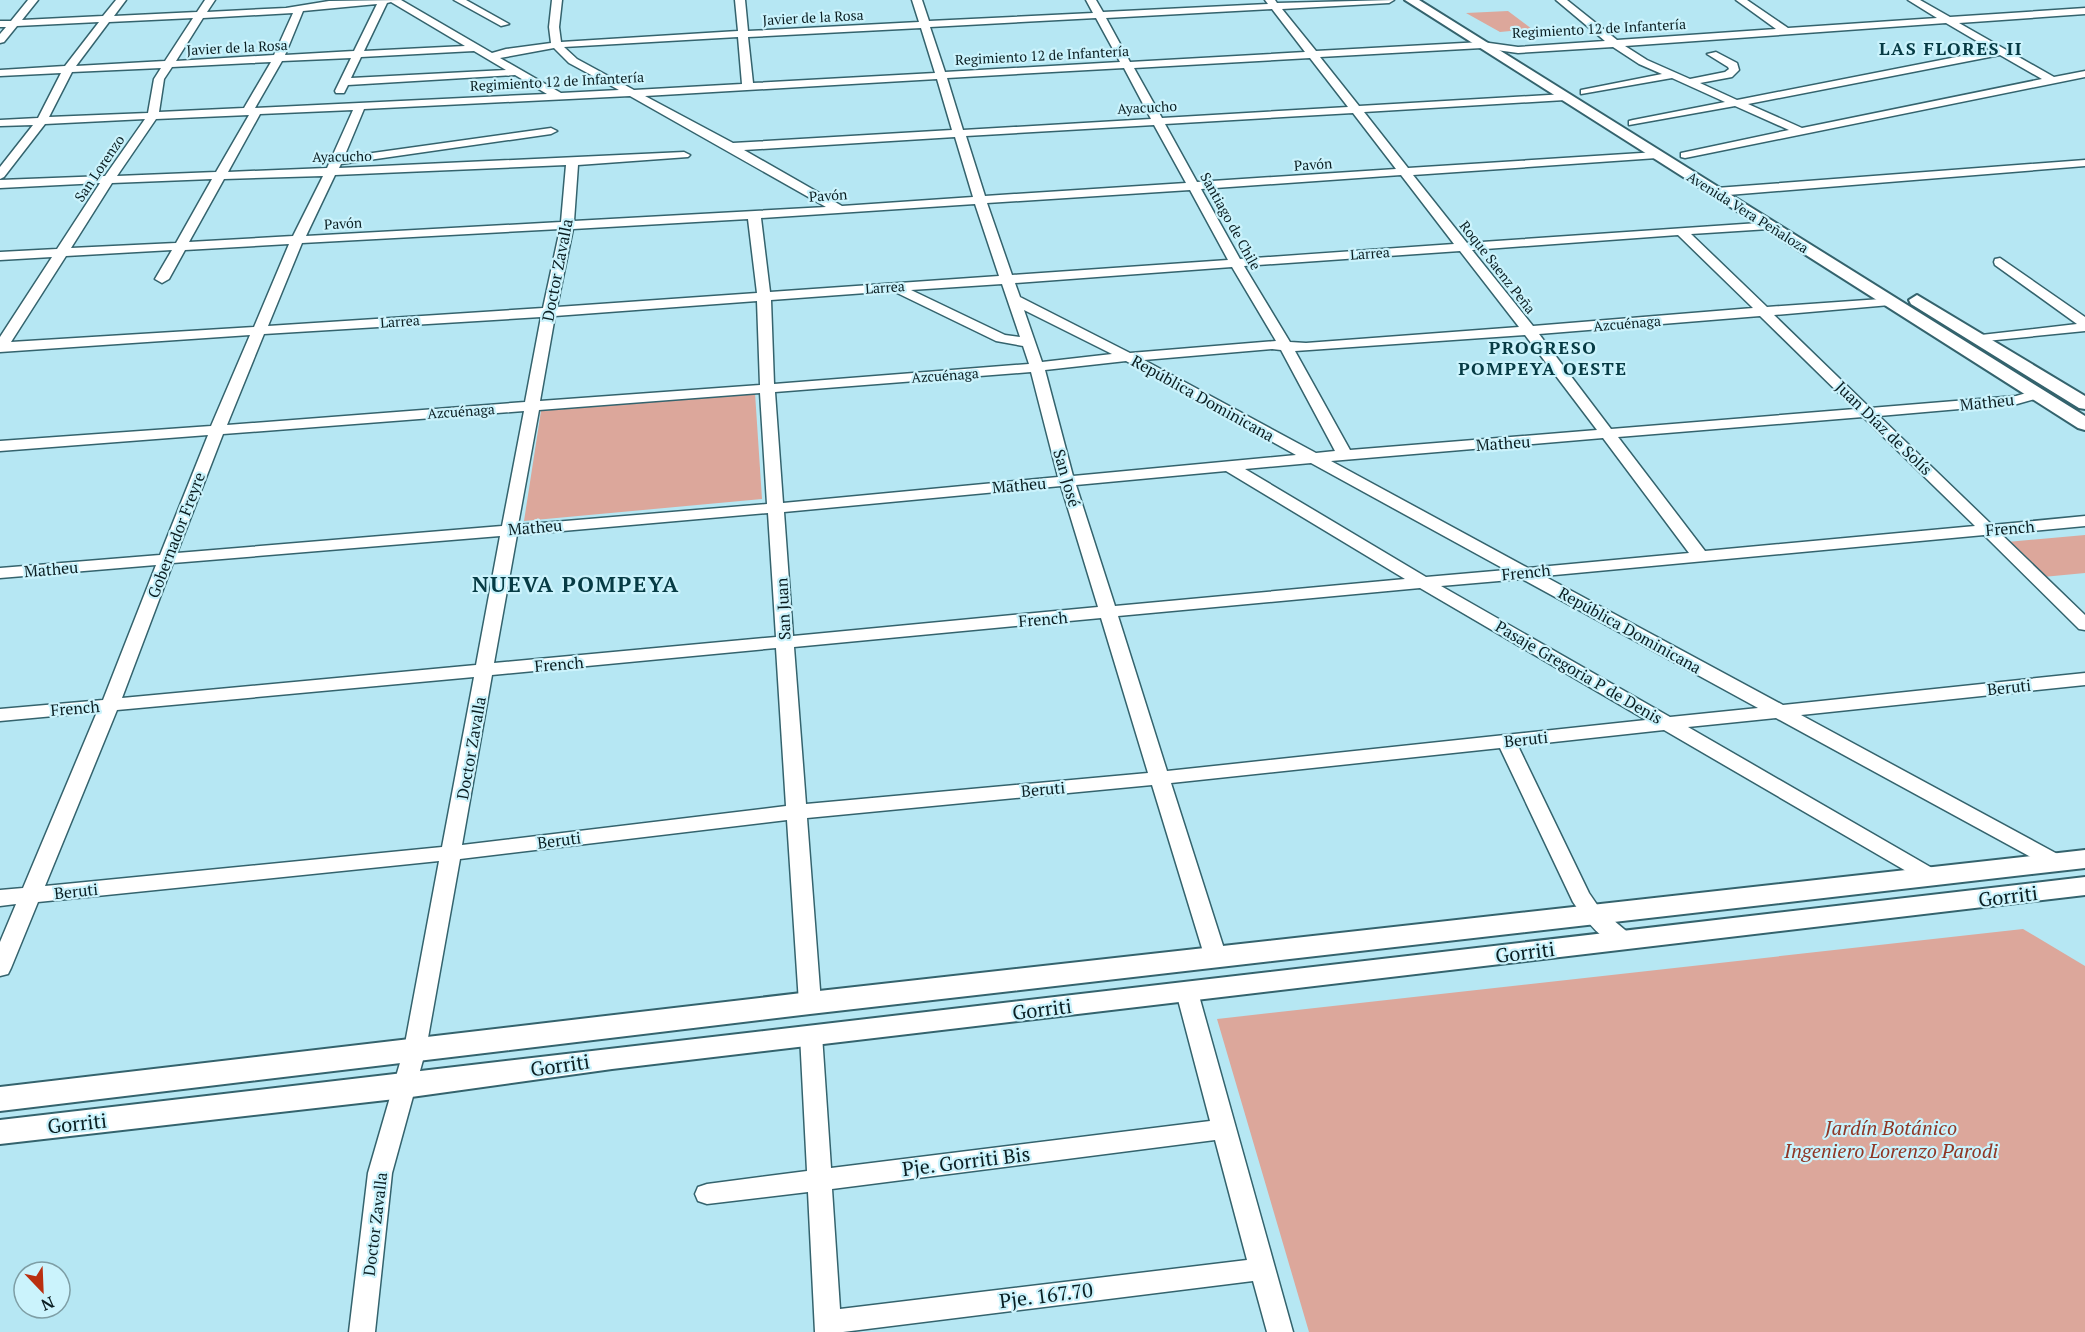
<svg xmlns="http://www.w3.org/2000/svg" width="2085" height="1332" font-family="'PT Serif',serif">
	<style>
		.green { fill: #dca79b }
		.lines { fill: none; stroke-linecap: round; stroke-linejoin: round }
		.minor-casing { stroke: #34636d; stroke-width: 3 }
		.major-casing { stroke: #34636d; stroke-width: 4 }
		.minor { fill: #fff; fill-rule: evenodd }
		.major { fill: #fff; fill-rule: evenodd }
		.labels { text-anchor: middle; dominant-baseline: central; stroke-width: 4.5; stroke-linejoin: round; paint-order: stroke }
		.far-street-label { font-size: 14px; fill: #0a1e22; stroke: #cbf3fc }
		.street-label { font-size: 16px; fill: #0a1e22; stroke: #cbf3fc }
		.far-district-label { font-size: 18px; font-weight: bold; letter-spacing: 1.5px; fill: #063b44; stroke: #cbf3fc }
		.near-street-label { font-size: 20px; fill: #0a1e22; stroke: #cbf3fc }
		.near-park-label { font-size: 20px; font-style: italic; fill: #8f3624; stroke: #cbf3fc }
		.district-label { font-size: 22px; font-weight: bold; letter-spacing: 1.5px; fill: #063b44; stroke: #cbf3fc }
	</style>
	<rect width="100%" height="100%" fill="#b6e7f3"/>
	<path class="green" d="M1508 11 1532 29 1500 32 1466 13Z
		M755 393 762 499 524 521 541 411Z
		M2085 535V573L2043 577 2007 542Z
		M2023 929 2085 966V1332H1309L1217 1019Z"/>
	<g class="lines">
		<g class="minor-casing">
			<path id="minor" d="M28 0H38L22 20 103 16 116 0H126L114 16 197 12 205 0H215L207 12 286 8 329 1 401 0 492 53 506 49 551 43 549 27 552 0H562L559 27 561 42 738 31 735 0H745L748 31 919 22 912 0H922L929 21 1093 13 1086 0H1096L1103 12 1268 4 1265 0H1275L1277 3 1394 0 1389 3 1282 9 1316 51 1482 42 1518 47 1605 41 1556 0H1567L1617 40 1776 29 1736 0H1747L1788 28 1937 18 1908 0H1920L1950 17 2085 8V14L1959 23 2054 77 2085 71V77L1685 158 1681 157V153L1789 130 1735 106 1629 125V121L1633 120 1725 102 1672 78 1581 94V90L1662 74 1639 64 1613 47 1518 53 1482 48 1320 57 1359 106 1565 94 1570 97 1565 100 1364 112 1408 168 1657 152 1663 155 1657 158 1413 175 1467 243 1773 222 1775 225 1769 229 1691 234 1767 307 1895 298 1897 301 1895 304 1890 305 1774 315 1870 408 2016 396 2037 390 2042 391 2044 394 2042 397 2017 404 1879 416 1992 525 2085 516V526L2001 534 2085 615V630L2079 629 1984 535 1544 576 1783 705 2085 673V685L1801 715 2063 857 2066 862 2063 867 2056 869 2049 867 1776 718 1688 727 1939 872 1942 877 1939 882 1932 884 1925 882 1664 730 1518 746 1589 893 1600 909 1631 935 1634 941 1631 947C1610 953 1584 918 1573 902L1500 748 1171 783 1227 958 1224 964 1216 966 1208 964 1205 958 1152 785 807 818 821 1003 818 1009 810 1012 802 1009 799 1003 787 820 460 859 426 1049 392 1173 375 1332H349L368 1173 404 1049 439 861 38 902 11 968 8 974 0 976V942L16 904 0 906V890L23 888 97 712 0 721V709L103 700 156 565 0 578V568L160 555 208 435 0 451V441L211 426 250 335 0 352V337L52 257 0 260V252L57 249 100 183 0 188V180L105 176 145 119 45 124 4 177 0 179V167L33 125 0 126V120L38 118 61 73 0 76V70L65 66 99 22 17 26 4 42 0 43V34L6 27H0V21H11ZM391 2 465 46 364 51 387 3ZM377 4 354 51 285 55 303 11ZM1272 9 1305 52 1130 62 1106 18ZM293 13 274 55 176 61 203 18ZM193 18 165 61 76 66 109 22ZM1096 18 1120 62 945 72 930 27ZM1946 23 1992 50 1737 100 1700 83 1732 77 1739 70 1737 63 1716 52 1707 54 1728 67 1729 69 1725 72 1690 79 1647 60 1625 46ZM921 28 935 73 753 83 748 37ZM738 37 742 84 634 90 577 59 564 47ZM554 48 569 63 619 90 561 93 500 58ZM474 51 506 70 351 78 361 57ZM2000 55 2042 79 1802 128 1748 104ZM351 58 335 91 336 93H344L348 85 515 75 547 94 255 108 282 61ZM1310 58 1348 107 1162 118 1134 68ZM271 62 244 108 159 112 164 79 172 67ZM161 68 154 79 148 113 49 117 72 72ZM1124 68 1151 119 963 130 947 78ZM937 79 952 130 733 143 645 96ZM630 96 826 207 574 221 578 165 688 157 690 155 684 152 339 168 341 164 551 134 557 131 551 128 344 157 364 109ZM353 110 327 168 228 172 260 114ZM1353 113 1396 169 1197 182 1165 124ZM249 115 216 172 117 176 156 119ZM1154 125 1186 183 985 196 966 136ZM955 137 973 197 842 206 744 150ZM566 165 561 222 306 236 335 175ZM1401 175 1454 244 1240 259 1201 189ZM323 176 293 236 189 242 224 179ZM212 179 176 243 71 248 112 183ZM1190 190 1228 260 1012 275 987 203ZM975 204 999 276 770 292 761 218ZM748 219 757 293 557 307 573 229ZM560 229 543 308 268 326 302 243ZM1678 235 1753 308 1533 326 1472 250ZM289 244 254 327 11 342 66 256 172 250 155 279 162 283 169 279 185 250ZM1460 251 1519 327 1306 343 1290 342 1244 266ZM1232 267 1276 341 1130 353 1020 297 1015 283ZM1002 284 1020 337 1005 335 911 290ZM893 291 996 341 1023 346 1029 364 774 384 771 300ZM757 301 760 385 540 401 555 316ZM1024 310 1112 354 1042 362ZM1760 316 1855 409 1611 429 1539 334ZM541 317 525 402 227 425 264 334ZM1525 335 1597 430 1350 450 1295 351ZM1272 349 1281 350 1335 451 1316 453 1144 360ZM1126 361 1296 455 1073 476 1045 370ZM1031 372 1058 477 783 503 775 392ZM760 393 767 504 518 525 539 410ZM524 411 502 526 177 553 223 434ZM1863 417 1975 526 1705 551 1618 437ZM1603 438 1689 553 1528 568 1331 461ZM1311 463 1506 570 1426 577 1245 469ZM1226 471 1405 579 1115 606 1076 485ZM1061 486 1098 607 793 636 784 512ZM768 513 776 637 494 663 517 535ZM500 536 476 665 122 698 173 563ZM1522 579 1758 708 1670 717 1441 586ZM1420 588 1646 720 1167 771 1118 616ZM1101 618 1148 773 806 804 794 647ZM776 648 786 806 462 845 492 675ZM474 677 442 847 45 886 117 710Z
				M454 0H466L509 24 501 26Z
				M2085 160V166L1716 196 1710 192 1716 188Z
				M2000 258 2085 317V331L1976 342 1974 339 1981 335 2077 324 1995 265 1994 262 1995 259Z
				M1187 984 1195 986 1198 992 1293 1332H1267L1253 1281 843 1332H815L808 1192 707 1204 698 1201 695 1194 698 1187 707 1184 807 1171 800 1035 803 1029 811 1026 819 1029 822 1035 831 1168 1210 1121 1176 992 1179 986ZM1215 1140 1247 1260 840 1309 832 1189Z"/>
		</g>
		<g class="major-casing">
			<path id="major" d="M1405 0H1419L2085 416V430L2078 428Z
				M1917 295 2085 396V409L2079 408 1911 304 1909 300Z
				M2085 850V868L810 1014 0 1111V1087L810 992Z
				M2085 877V895L612 1069 404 1098 0 1144V1120Z"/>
		</g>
		<use href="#minor" class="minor"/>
		<use href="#major" class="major"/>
	</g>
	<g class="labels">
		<g class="far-street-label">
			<text transform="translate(813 17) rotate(-3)">Javier de la Rosa</text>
			<text transform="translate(1599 28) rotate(-3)">Regimiento 12 de Infantería</text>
			<text transform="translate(237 47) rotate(-3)">Javier de la Rosa</text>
			<text transform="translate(1042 55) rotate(-3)">Regimiento 12 de Infantería</text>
			<text transform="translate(557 81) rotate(-3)">Regimiento 12 de Infantería</text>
			<text transform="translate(1147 107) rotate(-3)">Ayacucho</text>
			<text transform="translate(342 156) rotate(-1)">Ayacucho</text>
			<text transform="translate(1313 164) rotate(-4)">Pavón</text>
			<text transform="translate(99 168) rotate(-56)">San Lorenzo</text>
			<text transform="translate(828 195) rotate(-4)">Pavón</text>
			<text transform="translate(1748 212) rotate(32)">Avenida Vera Peñaloza</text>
			<text transform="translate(1231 221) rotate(61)">Santiago de Chile</text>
			<text transform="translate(343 223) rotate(-3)">Pavón</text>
			<text transform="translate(1370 253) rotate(-4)">Larrea</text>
			<text transform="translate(1498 267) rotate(52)">Roque Saenz Peña</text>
			<text transform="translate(885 287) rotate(-4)">Larrea</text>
			<text transform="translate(400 321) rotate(-4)">Larrea</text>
			<text transform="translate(1627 323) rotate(-5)">Azcuénaga</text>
			<text transform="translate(945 375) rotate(-4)">Azcuénaga</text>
			<text transform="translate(461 411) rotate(-4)">Azcuénaga</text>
		</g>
		<g class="street-label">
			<text transform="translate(557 270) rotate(-79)">Doctor Zavalla</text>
			<text transform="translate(1203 398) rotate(29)">República Dominicana</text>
			<text transform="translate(1987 402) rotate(-6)">Matheu</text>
			<text transform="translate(1884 428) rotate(44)">Juan Díaz de Solís</text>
			<text transform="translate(1503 443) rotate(-4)">Matheu</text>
			<text transform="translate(1067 478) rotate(74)">San José</text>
			<text transform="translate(1019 485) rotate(-5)">Matheu</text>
			<text transform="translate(535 527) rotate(-5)">Matheu</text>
			<text transform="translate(2010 528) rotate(-5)">French</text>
			<text transform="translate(176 535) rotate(-69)">Gobernador Freyre</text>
			<text transform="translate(51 569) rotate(-5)">Matheu</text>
			<text transform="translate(1526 572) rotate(-6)">French</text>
			<text transform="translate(783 609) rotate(-93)">San Juan</text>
			<text transform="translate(1043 619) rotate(-5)">French</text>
			<text transform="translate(1630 630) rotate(29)">República Dominicana</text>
			<text transform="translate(559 664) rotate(-5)">French</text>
			<text transform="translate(1579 672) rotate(30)">Pasaje Gregoria P de Denis</text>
			<text transform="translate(2009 687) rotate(-6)">Beruti</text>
			<text transform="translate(75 708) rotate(-5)">French</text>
			<text transform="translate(1526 739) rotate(-6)">Beruti</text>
			<text transform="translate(471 748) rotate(-80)">Doctor Zavalla</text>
			<text transform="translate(1043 789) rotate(-5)">Beruti</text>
			<text transform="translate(559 840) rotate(-7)">Beruti</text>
			<text transform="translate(76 891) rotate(-6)">Beruti</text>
			<text transform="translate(375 1224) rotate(-83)">Doctor Zavalla</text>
		</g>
		<g class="far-district-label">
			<text x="1951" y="48">LAS FLORES II</text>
			<text x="1543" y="347">PROGRESO<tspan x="1543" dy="21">POMPEYA OESTE</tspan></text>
		</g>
		<g class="near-street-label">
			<text transform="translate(2008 896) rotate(-7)">Gorriti</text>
			<text transform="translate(1525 952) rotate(-7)">Gorriti</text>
			<text transform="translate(1042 1009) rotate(-7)">Gorriti</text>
			<text transform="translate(560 1065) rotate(-8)">Gorriti</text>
			<text transform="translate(77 1123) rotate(-6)">Gorriti</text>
			<text transform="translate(966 1161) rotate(-7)">Pje. Gorriti Bis</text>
			<text transform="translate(1046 1295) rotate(-7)">Pje. 167.70</text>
		</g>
		<g class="near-park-label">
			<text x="1891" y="1127">Jardín Botánico<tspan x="1891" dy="23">Ingeniero Lorenzo Parodi</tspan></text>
		</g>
		<g class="district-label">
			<text x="576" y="583">NUEVA POMPEYA</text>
		</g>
	</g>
	<g transform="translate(42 1290) rotate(157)"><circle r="28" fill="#cbf3fc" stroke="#7e9ea5" stroke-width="1.5"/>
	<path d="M0-4.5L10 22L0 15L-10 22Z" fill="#ba2f10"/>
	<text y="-9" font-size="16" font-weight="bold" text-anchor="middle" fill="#0a1e22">N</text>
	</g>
</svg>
